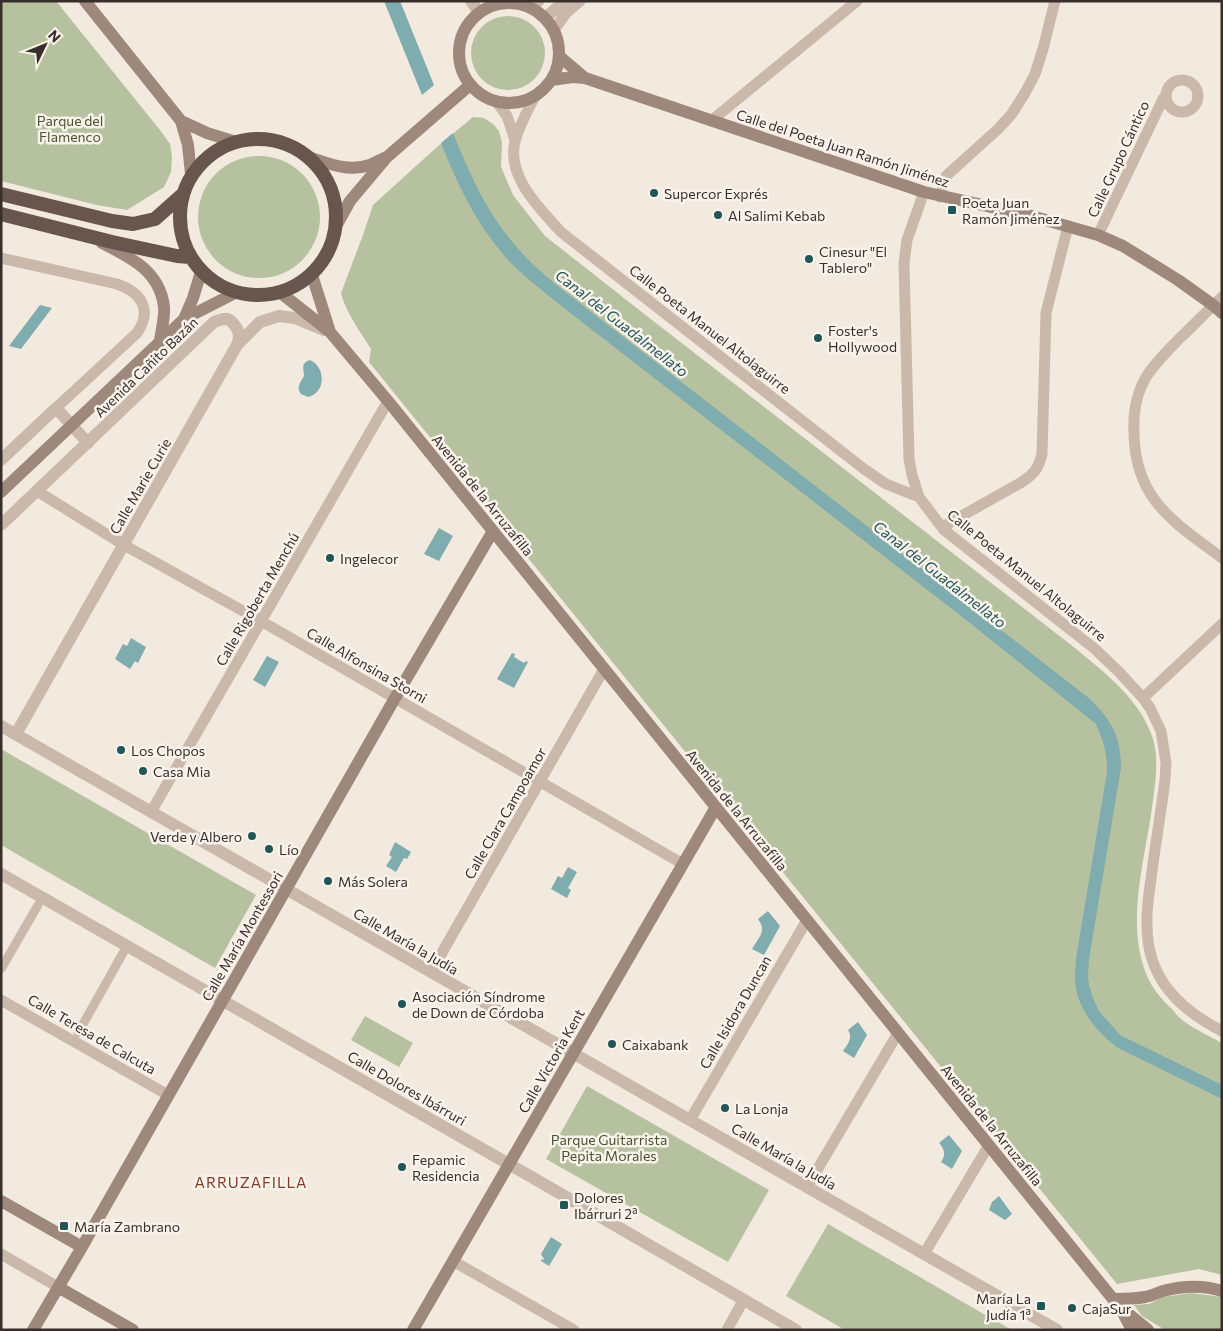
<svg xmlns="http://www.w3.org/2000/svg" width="1223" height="1331" font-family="Commissioner,sans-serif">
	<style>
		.green { fill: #b6c19f }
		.water { fill: #7facae }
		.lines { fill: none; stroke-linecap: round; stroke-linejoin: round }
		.pedestrian { stroke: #cab9ab; stroke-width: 9 }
		.minor { stroke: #cab9ab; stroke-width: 11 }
		.tertiary { stroke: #cab9ab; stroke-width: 12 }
		.secondary { stroke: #9e887c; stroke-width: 12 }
		.trunk { stroke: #68564e; stroke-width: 14 }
		.poi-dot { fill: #215558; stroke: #f9f3eb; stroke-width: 2 }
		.labels { text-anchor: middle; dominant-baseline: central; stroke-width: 5; stroke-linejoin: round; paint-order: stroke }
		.park-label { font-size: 14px; fill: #47552e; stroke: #f9f3eb }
		.street-label { font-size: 14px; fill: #382e2a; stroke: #f9f3eb }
		.poi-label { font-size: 14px; fill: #382e2a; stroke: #f9f3eb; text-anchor: start }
		.water-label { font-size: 15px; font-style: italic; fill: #215558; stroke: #f9f3eb }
		.neighbourhood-label { font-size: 15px; letter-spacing: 1px; fill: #843b26; stroke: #f9f3eb }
	</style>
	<rect width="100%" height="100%" fill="#f2e9df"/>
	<path class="green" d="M1 1H56L160 130 170 144 172 157 171 172 164 187 127 210 97 205 1 181Z
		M471 53a37 37 0 1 1 74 0a37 37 0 1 1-74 0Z
		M473 117 484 118 493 124 499 131 502 142 501 167 513 195 545 236 652 320 1075 648C1105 673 1141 700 1153 739 1160 763 1154 791 1151 815 1143 866 1126 926 1147 976 1152 988 1162 1000 1172 1009 1176 1014 1180 1019 1185 1022 1196 1030 1210 1036 1222 1043V1275L1199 1269 1117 1284 369 362 371 349C360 331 346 313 341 293L363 235 373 205 437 147Z
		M198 217a61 61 0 1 1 122 0a61 61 0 1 1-122 0Z
		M1 749 256 895 215 968 1 845Z
		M365 1016 413 1043 399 1067 351 1040Z
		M587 1086 769 1190 728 1262 546 1159Z
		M828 1224 994 1320 1012 1330H845L786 1296Z
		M1191 1293 1222 1297V1330H1165L1142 1316 1134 1305 1149 1304 1163 1297Z"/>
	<path class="water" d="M384 1H400L434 85 422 95Z
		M453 133C469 172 486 212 514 244 537 272 567 293 595 315L1090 699C1112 721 1121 737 1121 768L1089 959 1088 976 1089 985 1093 998 1099 1011 1120 1035 1222 1085V1099L1118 1048C1096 1031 1076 1008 1075 979 1075 972 1076 965 1076 959L1107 772C1107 752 1104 743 1096 724L970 623 564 308C547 294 528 280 512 264 478 228 459 188 441 143Z
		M40 305 52 308 21 349 9 346Z
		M310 360C326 367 326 393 308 397L301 394C296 387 300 383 304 376 304 369 300 363 310 360Z
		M439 528 453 536 439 561 424 554Z
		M131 638 146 647 138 663 135 661 130 669 115 659 123 644 127 646Z
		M512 653 515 654 514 657 524 663 526 661 528 662 514 688 497 679Z
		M267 656 279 662 265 687 253 680Z
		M395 842 411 852 407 859 404 858 396 872 386 866 392 857 389 855Z
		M568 867 577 872 568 888 571 890 567 898 551 889 558 876 562 878Z
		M768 911 780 926 764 955 752 949C759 937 767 931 758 919Z
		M858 1022 867 1035 854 1058 843 1051C848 1044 853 1038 848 1030Z
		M949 1135 962 1151 952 1169 941 1162C946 1155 945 1150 939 1143Z
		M999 1196 1012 1214 1005 1220 989 1210 992 1202Z
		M551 1237 562 1244 549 1266 541 1261 542 1259 544 1260V1259L541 1254Z"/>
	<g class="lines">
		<path class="pedestrian" d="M1 969 38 905
			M78 1033 123 953"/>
		<path class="minor" d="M526 6 539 1
			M554 30 566 13 580 1
			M1166 96a16 16 0 1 1 32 0a16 16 0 1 1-32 0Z
			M535 96C528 110 520 124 516 138 504 174 539 208 561 232L864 469 886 484 919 497
			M496 101 507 116 515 140
			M711 121 857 1
			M924 192 907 240 904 263 909 459 912 475 919 497 944 530 1095 649 1119 672 1143 698 1150 708 1161 731 1166 763 1165 780C1161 811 1156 841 1152 871 1150 889 1146 907 1147 925 1147 977 1177 1008 1222 1031
			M940 197 946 176 997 130 1011 115 1025 93 1035 74 1043 49 1055 1
			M1098 235 1163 99 1166 96
			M1 258 117 284C141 292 153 310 137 333L56 408
			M1222 297C1208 310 1195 324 1181 337 1169 349 1158 360 1148 374 1137 391 1133 413 1134 433 1135 500 1174 522 1222 558
			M37 491 124 545 261 621 683 864
			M944 530 949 523 1022 482C1035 473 1038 469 1042 454L1046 313 1068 226
			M1143 698 1222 624
			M151 812 388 401
			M431 972 604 669
			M1 1000 168 1095
			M690 1120 807 920
			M807 1187 898 1033
			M1 1254 58 1287
			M924 1254 989 1145
			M453 1261 574 1330
			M727 1330 744 1299"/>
		<path class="tertiary" d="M471 1 479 12
			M545 18 565 1
			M1 460 56 408 88 443
			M1 525 214 322C218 321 223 318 227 319 233 321 239 330 239 336 239 339 238 342 237 345
			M1 726 1057 1330
			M16 734 237 345 260 322 279 316 295 318 324 330
			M1 874 528 1175 796 1330"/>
		<path class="secondary" d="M85 1 181 121 188 145 191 174
			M459 53a50 50 0 1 1 100 0a50 50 0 1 1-100 0Z
			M559 56 585 78
			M551 80 573 77 585 78 924 192 1028 215 1098 235 1123 246 1178 280 1213 305 1222 313
			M181 121 207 133 236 142
			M309 157C329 164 349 172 370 165 375 163 380 160 384 158
			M335 228 350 201 387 157 470 85
			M102 243C130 257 160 271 164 307 165 317 161 331 160 341
			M312 275 330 332
			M281 293 330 332 388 401 1113 1299 1120 1307 1148 1330
			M184 319 193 298 201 272
			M1 492 184 319 235 293
			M1 1201 82 1247
			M58 1287 133 1330
			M1113 1299C1124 1299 1134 1299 1145 1297 1151 1296 1157 1293 1163 1291 1182 1286 1203 1285 1222 1291
			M1122 1311 1132 1330
			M33 1330 82 1247 395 698 493 531
			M413 1330 716 807"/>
		<path class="trunk" d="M180 217a78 78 0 1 1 156 0a78 78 0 1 1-156 0Z
			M1 194 112 221 133 224 155 219 182 195
			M1 214 112 242 177 256 190 257"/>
	</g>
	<g class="poi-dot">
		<circle cx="654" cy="193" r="5"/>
		<rect x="947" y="205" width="10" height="10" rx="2.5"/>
		<circle cx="718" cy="215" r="5"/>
		<circle cx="809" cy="259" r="5"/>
		<circle cx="818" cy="338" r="5"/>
		<circle cx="330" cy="558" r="5"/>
		<circle cx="121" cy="750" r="5"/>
		<circle cx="143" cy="771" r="5"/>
		<circle cx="252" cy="836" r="5"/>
		<circle cx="269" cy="849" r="5"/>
		<circle cx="328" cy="881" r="5"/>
		<circle cx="402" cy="1004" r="5"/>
		<circle cx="612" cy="1044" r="5"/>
		<circle cx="725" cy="1108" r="5"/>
		<circle cx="402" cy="1167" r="5"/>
		<rect x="559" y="1200" width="10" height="10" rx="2.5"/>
		<rect x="59" y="1221" width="10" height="10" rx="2.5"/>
		<rect x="1036" y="1301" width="10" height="10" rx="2.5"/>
		<circle cx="1072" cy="1308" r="5"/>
	</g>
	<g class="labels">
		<g class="park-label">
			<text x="70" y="120">Parque del<tspan x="70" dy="16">Flamenco</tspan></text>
			<text x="609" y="1139">Parque Guitarrista<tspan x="609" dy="16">Pepita Morales</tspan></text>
		</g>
		<g class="street-label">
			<text transform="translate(843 148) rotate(18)">Calle del Poeta Juan Ramón Jiménez</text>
			<text transform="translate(1118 159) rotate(-65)">Calle Grupo Cántico</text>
			<text transform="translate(710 329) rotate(38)">Calle Poeta Manuel Altolaguirre</text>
			<text transform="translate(146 367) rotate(-44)">Avenida Cañito Bazán</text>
			<text transform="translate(140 486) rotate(-60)">Calle Marie Curie</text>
			<text transform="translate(483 495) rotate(51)">Avenida de la Arruzafilla</text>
			<text transform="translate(1027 575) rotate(39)">Calle Poeta Manuel Altolaguirre</text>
			<text transform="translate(257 599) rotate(-60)">Calle Rigoberta Menchú</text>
			<text transform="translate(367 665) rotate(30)">Calle Alfonsina Storni</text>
			<text transform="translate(737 810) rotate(51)">Avenida de la Arruzafilla</text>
			<text transform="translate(505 813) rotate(-60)">Calle Clara Campoamor</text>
			<text transform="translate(242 936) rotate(-60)">Calle María Montessori</text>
			<text transform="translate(406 941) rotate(30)">Calle María la Judía</text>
			<text transform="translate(735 1012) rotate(-60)">Calle Isidora Duncan</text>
			<text transform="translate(92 1034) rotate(30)">Calle Teresa de Calcuta</text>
			<text transform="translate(551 1061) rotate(-60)">Calle Victoria Kent</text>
			<text transform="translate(407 1088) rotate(30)">Calle Dolores Ibárruri</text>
			<text transform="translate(992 1125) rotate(51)">Avenida de la Arruzafilla</text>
			<text transform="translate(784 1156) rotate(30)">Calle María la Judía</text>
		</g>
		<g class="poi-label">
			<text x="664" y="193">Supercor Exprés</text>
			<text x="962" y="202">Poeta Juan<tspan x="962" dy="16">Ramón Jiménez</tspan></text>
			<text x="728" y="215">Al Salimi Kebab</text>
			<text x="819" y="251">Cinesur "El<tspan x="819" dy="16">Tablero"</tspan></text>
			<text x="828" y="330">Foster's<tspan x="828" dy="16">Hollywood</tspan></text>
			<text x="340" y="558">Ingelecor</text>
			<text x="131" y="750">Los Chopos</text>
			<text x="153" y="771">Casa Mia</text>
			<text x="242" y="836" text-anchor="end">Verde y Albero</text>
			<text x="279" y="849">Lío</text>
			<text x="338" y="881">Más Solera</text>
			<text x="412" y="996">Asociación Síndrome<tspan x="412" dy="16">de Down de Córdoba</tspan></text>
			<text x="622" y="1044">Caixabank</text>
			<text x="735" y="1108">La Lonja</text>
			<text x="412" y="1159">Fepamic<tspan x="412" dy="16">Residencia</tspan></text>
			<text x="574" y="1197">Dolores<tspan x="574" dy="16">Ibárruri 2ª</tspan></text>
			<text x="74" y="1226">María Zambrano</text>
			<text x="1031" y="1298" text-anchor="end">María La<tspan x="1031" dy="16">Judía 1ª</tspan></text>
			<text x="1082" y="1308">CajaSur</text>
		</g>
		<g class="water-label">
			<text transform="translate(622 323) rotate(38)">Canal del Guadalmellato</text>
			<text transform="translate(940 574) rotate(38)">Canal del Guadalmellato</text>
		</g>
		<g class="neighbourhood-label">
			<text x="251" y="1182">ARRUZAFILLA</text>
		</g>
	</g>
	<rect width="1223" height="1331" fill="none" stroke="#382e2a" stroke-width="5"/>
	<g transform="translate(45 45) rotate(47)" stroke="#f9f3eb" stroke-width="4" paint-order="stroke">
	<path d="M0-4L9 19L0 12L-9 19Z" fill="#382e2a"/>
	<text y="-8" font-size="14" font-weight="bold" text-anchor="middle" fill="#382e2a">N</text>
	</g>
</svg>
